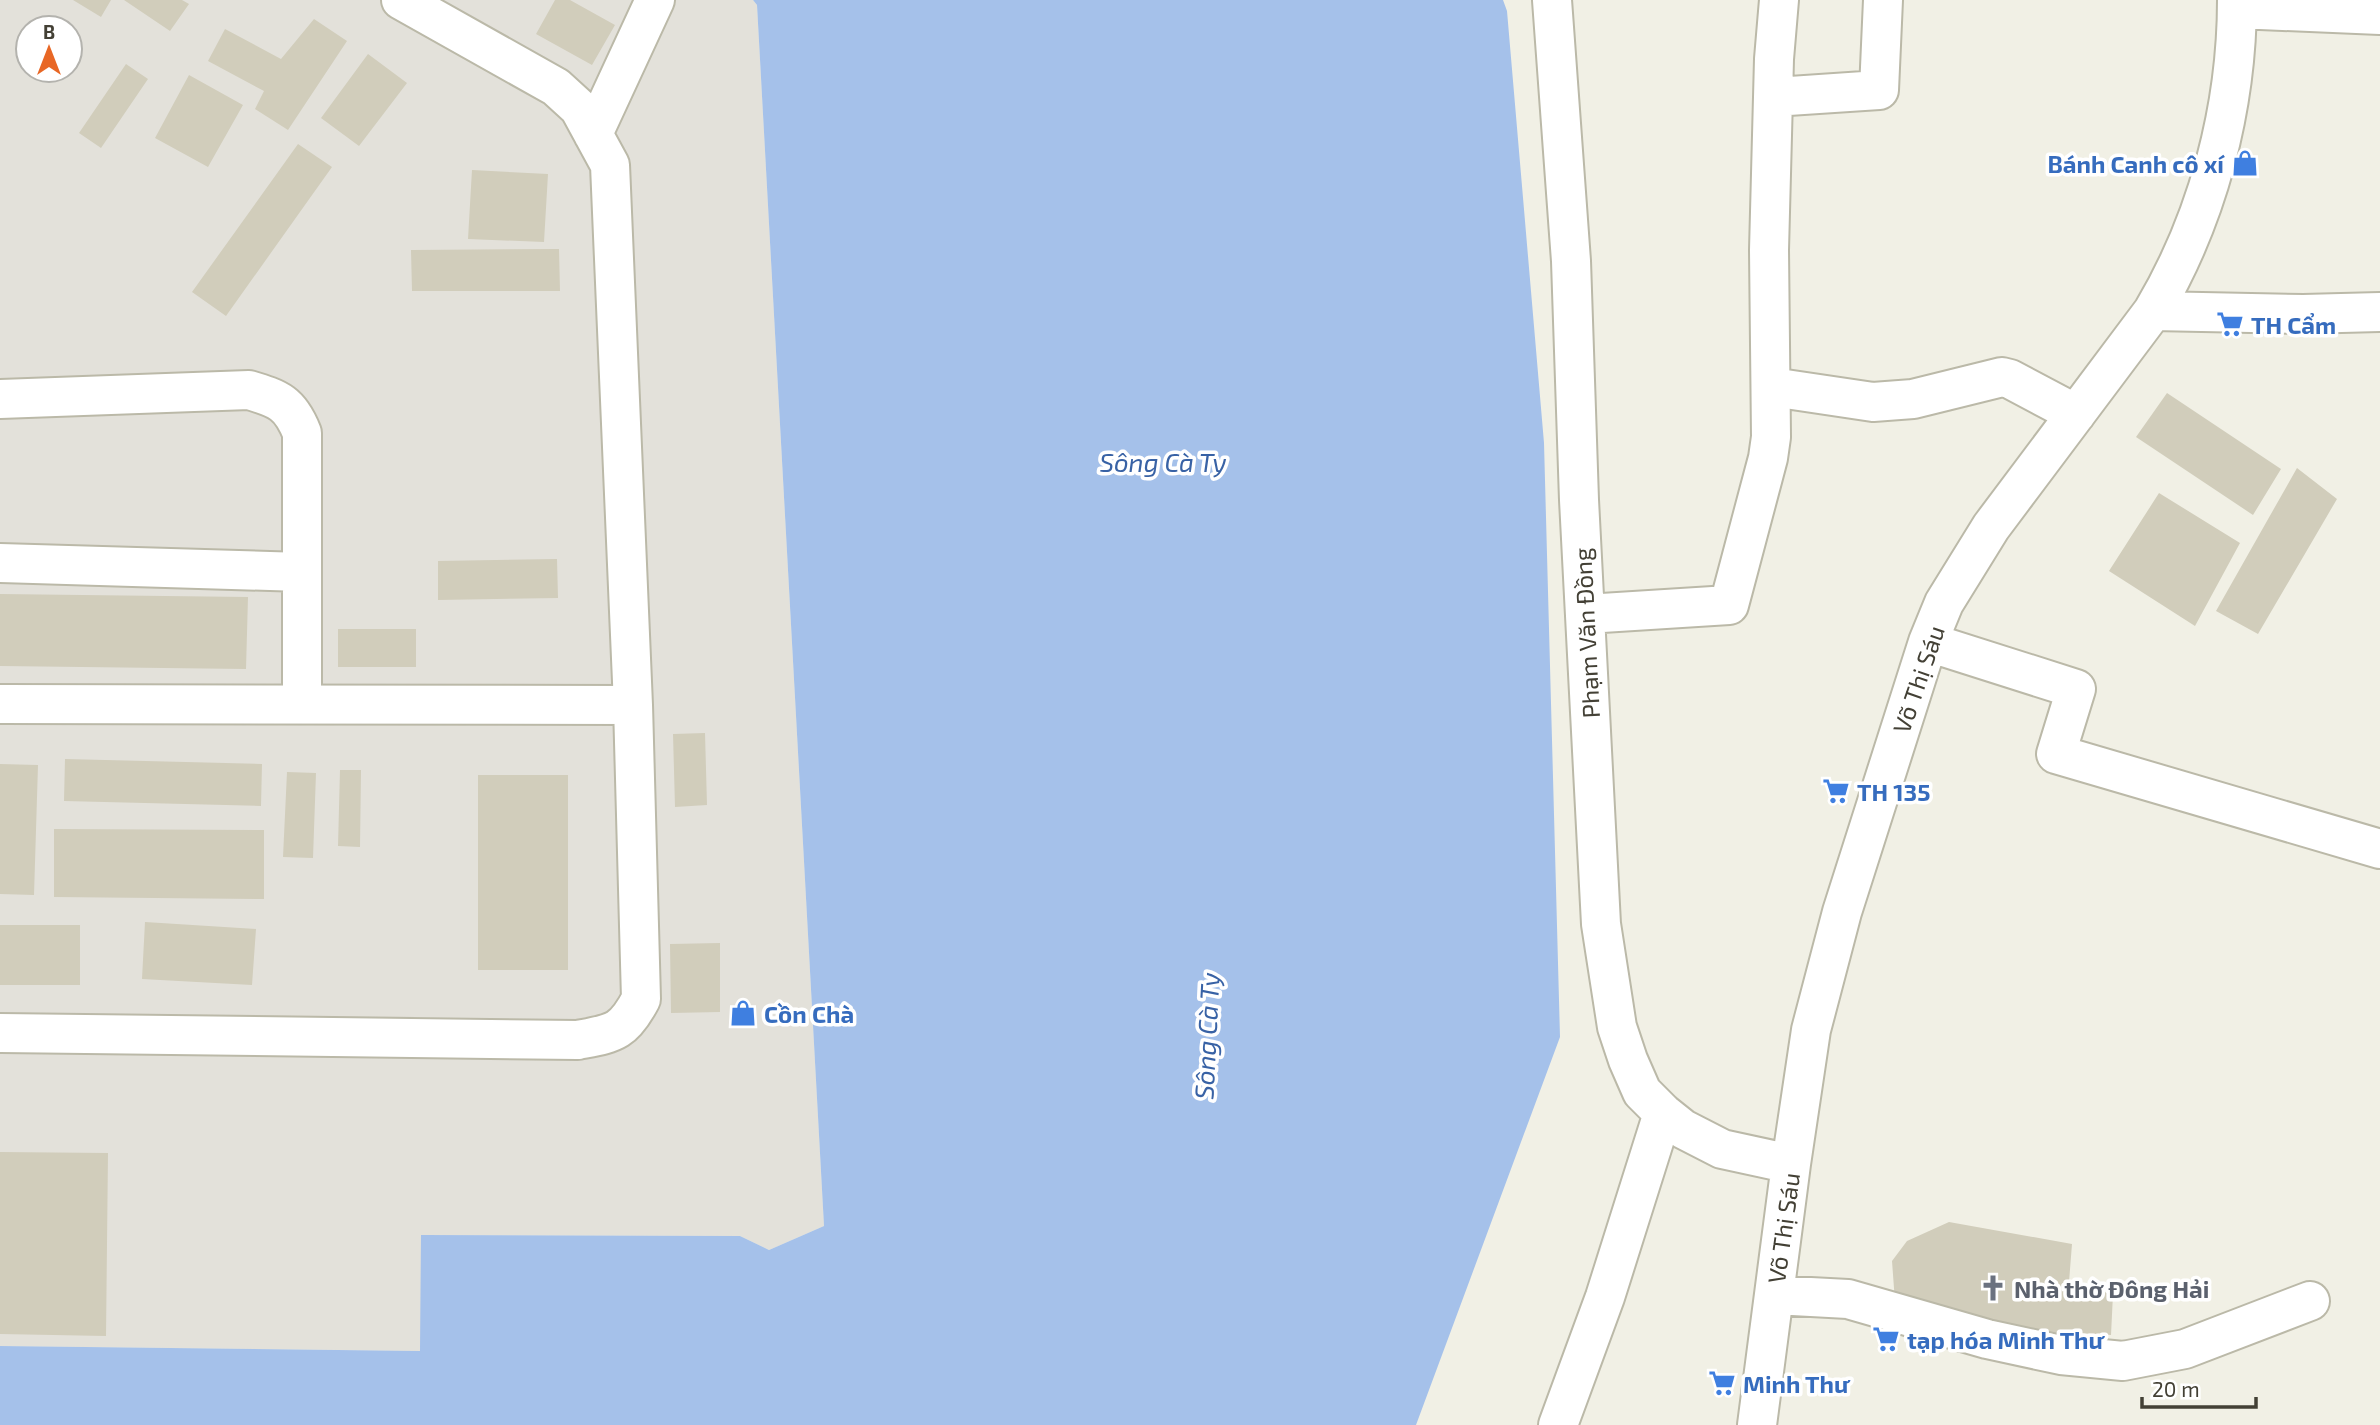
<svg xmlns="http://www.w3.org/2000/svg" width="2380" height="1425" font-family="'Exo 2',sans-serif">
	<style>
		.industrial { fill: #e3e1da; fill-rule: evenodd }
		.water { fill: #a5c1ea }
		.building { fill: #d1cdbb }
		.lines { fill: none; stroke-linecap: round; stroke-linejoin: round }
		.minor-casing { stroke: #bbb9a8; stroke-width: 42 }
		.minor { stroke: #fff; stroke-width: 38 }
		.labels { text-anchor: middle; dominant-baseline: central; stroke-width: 7; stroke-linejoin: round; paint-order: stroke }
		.shop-label { font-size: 24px; font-weight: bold; fill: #366cbe; stroke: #fff; text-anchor: start }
		.street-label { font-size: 24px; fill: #434035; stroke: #fff }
		.worship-label { font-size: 24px; font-weight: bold; fill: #5b616d; stroke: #fff; text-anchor: start }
		.water-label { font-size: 26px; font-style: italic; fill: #3862a5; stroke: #fff }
	</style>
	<rect width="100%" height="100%" fill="#f1f0e5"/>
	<path class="industrial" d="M0 0H753L757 5 824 1226 769 1250 740 1236 421 1235V1351L0 1346ZM28 28H70V70H28Z"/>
	<path class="water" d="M753 0H1503L1507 11 1544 443 1560 1037 1416 1425H0V1346L420 1351 421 1235 740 1236 769 1250 824 1226 757 5Z"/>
	<path class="building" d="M73 0H111L101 17Z
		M124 0H182L189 4 170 31Z
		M555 0H570L615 25 592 65 536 34Z
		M314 19 347 41 288 130 255 109 264 91 208 61 225 29 281 59Z
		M368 54 407 83 359 146 321 118Z
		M126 64 148 79 101 148 79 133Z
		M189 75 243 105 208 167 155 138Z
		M298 144 332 167 226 316 192 292Z
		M472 170 548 174 544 242 468 239Z
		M559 249 560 291H412L411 250Z
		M2167 393 2281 469 2253 515 2136 437Z
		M2297 468 2337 499 2258 634 2216 611Z
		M2159 493 2240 543 2195 626 2109 571Z
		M557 559 558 598 438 600V561Z
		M0 594 248 597 246 669 0 666Z
		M338 629H416V667H338Z
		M705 733 707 805 675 807 673 734Z
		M65 759 262 764 261 806 64 801Z
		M0 764 38 765 34 895 0 894Z
		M340 770H361L360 847 338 846Z
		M287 772 316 773 313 858 283 857Z
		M478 775H568V970H478Z
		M54 829 264 830V899L54 897Z
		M145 922 256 929 252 985 142 979Z
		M0 925H80V985H0Z
		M720 943V1012L671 1013 670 944Z
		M0 1152 108 1153 106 1336 0 1334Z
		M1949 1222 2072 1244 2069 1282 2113 1294 2111 1335 2063 1332 2058 1361 1897 1329 1892 1261 1907 1241Z"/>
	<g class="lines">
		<g class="minor-casing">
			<path id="minor" d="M1552 0 1571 261 1579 500 1601 924 1617 1027 1628 1060 1642 1092 1663 1113 1683 1129 1722 1149 1791 1164
				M2237 9 2380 15
				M1774 97 1879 90 1883 0
				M593 134 655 0
				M2153 311 2303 314 2380 312
				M1772 387 1873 402 1913 399 2002 377 2010 379 2076 414
				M0 399 249 390C279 399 290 403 302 433V704
				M0 563 302 572
				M1586 614 1729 605 1768 458 1771 437 1769 250 1774 59 1779 0
				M1928 642 2076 689 2056 754 2380 849
				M0 704 633 705
				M0 1033 578 1040C614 1033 623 1033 641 999L633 705 610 165 579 108 556 87 401 0
				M1774 1295 1848 1299 1987 1339 2061 1355 2123 1361 2185 1349 2310 1301
				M1558 1425 1605 1297 1663 1113
				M1757 1425 1791 1164 1811 1030 1842 912 1928 642 1944 603 1991 527 2153 311C2208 218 2237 108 2237 0"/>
		</g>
		<use href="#minor" class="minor"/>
	</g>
	<defs>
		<g id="shop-bare" transform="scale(2.1)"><path d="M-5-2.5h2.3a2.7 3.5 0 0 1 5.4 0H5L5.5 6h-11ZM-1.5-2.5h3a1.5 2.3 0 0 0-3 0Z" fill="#3f7fe0" stroke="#fff" stroke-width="2.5" paint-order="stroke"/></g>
		<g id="supermarket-bare" transform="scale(2.1)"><path d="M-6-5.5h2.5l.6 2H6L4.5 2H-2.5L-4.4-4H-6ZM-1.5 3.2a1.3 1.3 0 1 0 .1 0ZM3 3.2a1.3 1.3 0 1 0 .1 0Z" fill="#3f7fe0" stroke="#fff" stroke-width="2.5" paint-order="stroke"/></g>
		<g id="church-bare" transform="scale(2.1)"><path d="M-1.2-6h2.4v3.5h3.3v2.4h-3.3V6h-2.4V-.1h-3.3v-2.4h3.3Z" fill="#6b7280" stroke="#fff" stroke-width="2.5" paint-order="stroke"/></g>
	</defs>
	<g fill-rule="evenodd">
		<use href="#shop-bare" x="2245" y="163"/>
		<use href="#supermarket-bare" x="2230" y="324"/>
		<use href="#supermarket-bare" x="1836" y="791"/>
		<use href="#shop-bare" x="743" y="1013"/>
		<use href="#church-bare" x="1993" y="1288"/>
		<use href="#supermarket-bare" x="1886" y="1339"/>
		<use href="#supermarket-bare" x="1722" y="1383"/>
	</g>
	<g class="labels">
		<g class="shop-label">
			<text x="2224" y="163" text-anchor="end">Bánh Canh cô xí</text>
			<text x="2251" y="324">TH Cẩm</text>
			<text x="1857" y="791">TH 135</text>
			<text x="764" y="1013">Cồn Chà</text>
			<text x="1907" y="1339">tạp hóa Minh Thư</text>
			<text x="1743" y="1383">Minh Thư</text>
		</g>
		<g class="street-label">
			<text transform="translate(1586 633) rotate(-93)">Phạm Văn Đồng</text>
			<text transform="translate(1918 679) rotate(-71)">Võ Thị Sáu</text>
			<text transform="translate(1783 1228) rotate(-82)">Võ Thị Sáu</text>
		</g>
		<g class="worship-label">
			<text x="2014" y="1288">Nhà thờ Đông Hải</text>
		</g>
		<g class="water-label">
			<text x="1163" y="461">Sông Cà Ty</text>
			<text transform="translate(1206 1036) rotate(-87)">Sông Cà Ty</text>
		</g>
	</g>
	<g transform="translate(49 49)"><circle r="33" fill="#ffffff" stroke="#b4b3ae" stroke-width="2"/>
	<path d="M0-5L12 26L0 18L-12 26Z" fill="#e86725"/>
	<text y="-10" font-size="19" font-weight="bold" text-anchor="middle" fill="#434035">B</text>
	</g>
	<path d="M2142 1397v10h114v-10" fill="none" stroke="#434035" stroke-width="3.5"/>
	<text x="2152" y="1397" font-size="21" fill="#434035" stroke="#ffffff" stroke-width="5" paint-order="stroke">20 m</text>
</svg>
